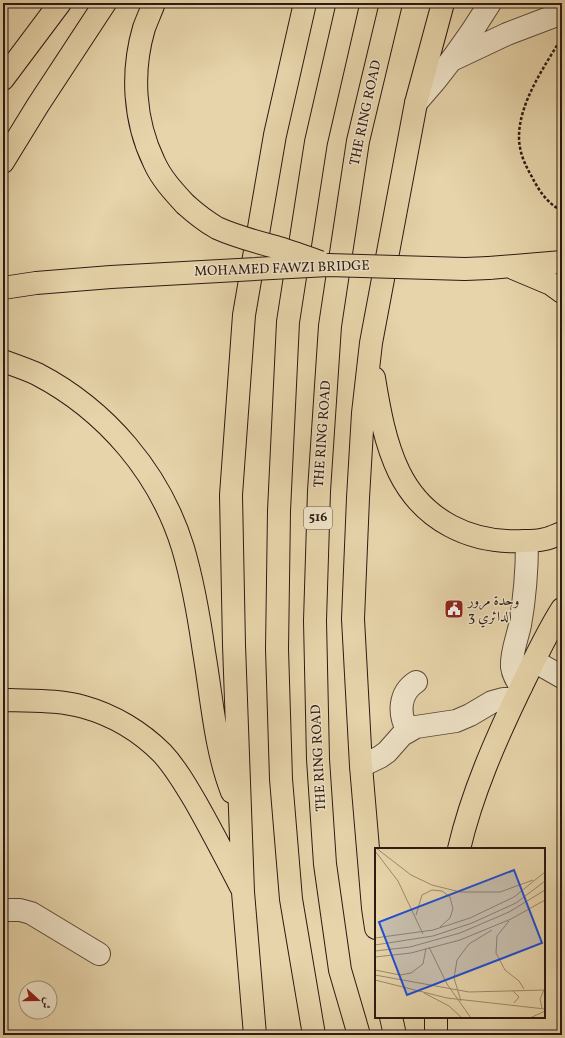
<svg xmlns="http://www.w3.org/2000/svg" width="565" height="1038" font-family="Vollkorn,Amiri,serif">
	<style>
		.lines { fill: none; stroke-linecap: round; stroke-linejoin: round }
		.minor-casing { stroke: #5a483a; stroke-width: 24 }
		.major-casing { stroke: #2b1a14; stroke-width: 24 }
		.highway-casing { stroke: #2b1a14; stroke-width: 24 }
		.path { stroke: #2b1a14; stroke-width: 2.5; stroke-dasharray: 3 2; stroke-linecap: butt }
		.minor { stroke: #efe3c8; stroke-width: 22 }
		.major { stroke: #e7d4aa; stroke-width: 22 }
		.highway { stroke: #e7d4aa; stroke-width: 22 }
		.highway-bridge-casing { stroke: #2b1a14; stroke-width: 24; stroke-linecap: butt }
		.highway-bridge { stroke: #e7d4aa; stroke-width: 22 }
		.labels { text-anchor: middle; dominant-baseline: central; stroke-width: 3; stroke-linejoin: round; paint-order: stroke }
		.shield { fill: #efe3c8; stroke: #66564a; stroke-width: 1 }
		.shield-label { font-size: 13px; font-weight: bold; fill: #2b1a14 }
		.street-label { font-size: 14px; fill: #2b1a14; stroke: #efe3c8 }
		.poi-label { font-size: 14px; fill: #2b1a14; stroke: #efe3c8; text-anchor: start }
		.inset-road { fill: none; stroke: #9c8a6e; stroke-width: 1 }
		.view { fill: #1d4ed8; fill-opacity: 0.15; stroke: #1d4ed8; stroke-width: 2 }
		.inset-edge { fill: none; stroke: #2b1a14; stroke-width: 2 }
	</style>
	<rect width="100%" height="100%" fill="#e7d4aa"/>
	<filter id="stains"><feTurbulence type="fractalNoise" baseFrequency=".005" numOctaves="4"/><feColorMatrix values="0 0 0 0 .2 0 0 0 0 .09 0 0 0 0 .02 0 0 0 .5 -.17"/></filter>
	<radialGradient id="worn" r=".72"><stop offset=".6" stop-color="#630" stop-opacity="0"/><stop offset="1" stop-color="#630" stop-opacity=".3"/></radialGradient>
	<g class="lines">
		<g class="minor-casing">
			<path id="minor" d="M454 59 507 34 562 13
				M416 103C444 72 468 39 490 3
				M534 661 562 677
				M521 687C517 681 513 675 512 667 511 653 517 639 520 625 525 597 527 569 527 541
				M408 731C398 714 399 693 416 682
				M361 766 380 757 387 752 402 735 416 727 456 721 470 715 492 702 503 699H515
				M3 910H20L31 913 99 954"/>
		</g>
		<g class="major-casing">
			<path id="major" d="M3 79 60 3
				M3 162 38 105 105 3"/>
		</g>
		<g class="highway-casing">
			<path id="highway" d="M154 3C151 11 147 20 144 28 131 72 134 121 154 162 161 178 173 191 185 204
				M489 268 562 262
				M513 268 551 284 562 292
				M3 361C14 365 26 369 37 374 106 410 160 473 183 548 193 582 199 617 204 652 212 699 215 748 232 792
				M374 378C379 409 385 443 399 472 423 521 471 544 524 541 531 541 538 541 545 539 551 538 556 535 562 533
				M3 701 9 700C34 701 60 700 84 707 113 715 141 732 162 753 175 767 185 784 195 801 211 829 226 858 241 887
				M459 849C472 793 496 739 521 687 534 661 546 634 562 609
				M376 928 373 908 361 766 353 619 358 498 363 413 371 343 416 103 443 3
				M391 1017 395 1035
				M255 1035 243 892 234 645 231 495 244 315 275 135 305 3
				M314 1035 291 899 281 779 277 649 279 511 288 322 316 142 348 3
				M359 1035 340 970 325 864 318 759 315 621 319 491 330 326 358 141 391 3
				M436 1035V1017"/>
		</g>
		<path class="path" d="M562 37C545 66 519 102 519 137 519 152 525 165 532 177 539 191 548 204 562 211"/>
		<use href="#minor" class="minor"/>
		<use href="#major" class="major"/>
		<use href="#highway" class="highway"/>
		<g class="highway-bridge-casing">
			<path id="highway-bridge" d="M185 204C195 213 205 221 217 228 237 237 257 242 279 248 292 252 306 257 320 262
				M3 288 36 283 111 277 328 265 465 269 489 268"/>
		</g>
		<use href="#highway-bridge" class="highway-bridge"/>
	</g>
	<defs>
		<g id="civic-square" transform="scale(1)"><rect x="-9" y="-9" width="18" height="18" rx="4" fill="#8f2418" stroke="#efe3c8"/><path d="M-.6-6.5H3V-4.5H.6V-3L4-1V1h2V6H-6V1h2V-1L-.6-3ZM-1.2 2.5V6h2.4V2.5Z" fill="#fff"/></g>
	</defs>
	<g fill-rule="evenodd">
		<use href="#civic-square" x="454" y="609"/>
	</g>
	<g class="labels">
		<rect class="shield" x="304" y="507" width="28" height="22" rx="3"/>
		<g class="shield-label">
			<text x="318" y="518">516</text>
		</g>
		<g class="street-label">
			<text transform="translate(366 113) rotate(-78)">THE RING ROAD</text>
			<text transform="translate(282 269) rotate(-2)">MOHAMED FAWZI BRIDGE</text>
			<text transform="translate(323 434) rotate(-86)">THE RING ROAD</text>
			<text transform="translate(319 758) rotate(-93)">THE RING ROAD</text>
		</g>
		<g class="poi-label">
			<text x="468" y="601">وحدة مرور<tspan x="468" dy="16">الدائري 3</tspan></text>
		</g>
	</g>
	<g transform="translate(375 848)">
		<rect width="170" height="170" fill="#e7d4aa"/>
		<path class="inset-road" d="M1 0 36 27 57 37 85 44H125L158 32M0 3 23 33M23 33 48 86M41 67 47 47 57 42 67 43 75 49 78 61 75 70 65 79M134 73 122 88 121 105 130 122 144 133 149 141M0 90 58 82 95 70 139 49 170 24M0 97 58 88 97 75 141 55 170 33M54 99 72 136 96 170M0 103 35 99 85 85 134 64 170 42M0 109 36 105 85 92 136 71 170 52M0 122 25 127 36 125 48 116 51 100M0 127 94 144 170 142M0 132 72 150 170 161M138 143 144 149 139 155M49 145 74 158 87 170M86 153 79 130 82 112 94 96 117 82M167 160 165 151 169 142M155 170 170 163"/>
		<path class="view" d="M139 22 167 95 32 147 4 74Z"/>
		<rect width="170" height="170" class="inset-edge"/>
	</g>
	<rect width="565" height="1038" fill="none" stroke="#e7d4aa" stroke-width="16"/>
	<rect x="4" y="4" width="557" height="1030" fill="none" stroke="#2b1a14" stroke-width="2"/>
	<rect x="8" y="8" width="549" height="1022" fill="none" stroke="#2b1a14"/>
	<g transform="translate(38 1000) rotate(111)"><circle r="19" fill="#efe3c8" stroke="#a19380"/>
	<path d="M0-3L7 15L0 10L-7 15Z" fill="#8f2418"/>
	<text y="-6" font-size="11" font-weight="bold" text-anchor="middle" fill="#2b1a14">ش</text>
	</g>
	<rect width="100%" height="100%" filter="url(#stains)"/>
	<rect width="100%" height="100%" fill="url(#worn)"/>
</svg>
